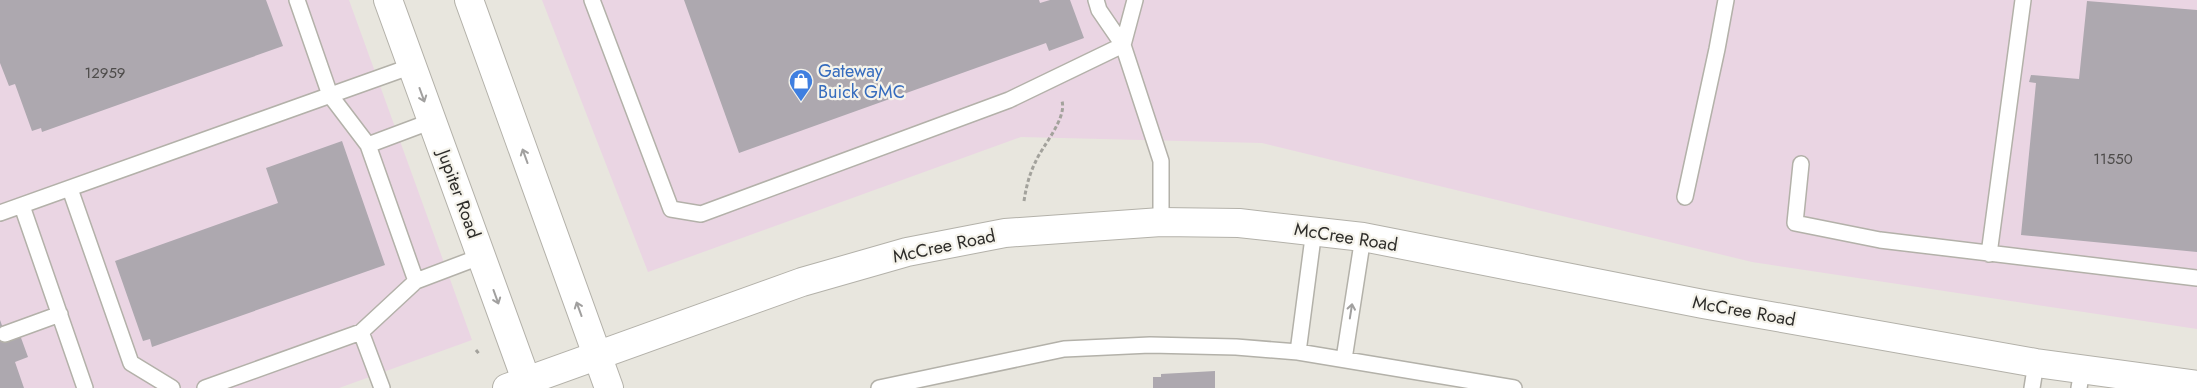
<svg xmlns="http://www.w3.org/2000/svg" width="2197" height="388" font-family="Jost,sans-serif">
	<style>
		.commercial { fill: #ead5e3 }
		.building { fill: #ada8af }
		.lines { fill: none; stroke-linecap: round; stroke-linejoin: round }
		.service-casing { stroke: #b3b1a9; stroke-width: 18 }
		.tertiary-casing { stroke: #b3b1a9; stroke-width: 30 }
		.secondary-casing { stroke: #b3b1a9; stroke-width: 30 }
		.path { stroke: #a3a29c; stroke-width: 3; stroke-dasharray: 4 2.5; stroke-linecap: butt }
		.service { stroke: #fff; stroke-width: 15 }
		.tertiary { stroke: #fff; stroke-width: 28 }
		.secondary { stroke: #fff; stroke-width: 28 }
		.oneway { stroke: #a1a09f }
		.labels { text-anchor: middle; dominant-baseline: central; stroke-width: 4.5; stroke-linejoin: round; paint-order: stroke }
		.number-label { font-size: 15px; fill: #4e4c4b }
		.shop-label { font-size: 18px; fill: #366cbe; stroke: #f5f3eb; text-anchor: start }
		.street-label { font-size: 18px; fill: #2e2d2a; stroke: #f5f3eb }
	</style>
	<rect width="100%" height="100%" fill="#e8e6de"/>
	<path class="commercial" d="M0 0H349L472 340 339 388H0Z
		M542 0H2197V329L1752 262 1262 143 1021 137 648 272Z"/>
	<path class="building" d="M0 0H266L283 46 42 132 41 128 32 131 15 84 9 86 0 63Z
		M684 0H1039L1040 3 1050 0H1070L1084 38 1049 51 1046 43 739 153Z
		M2087 1 2197 10V252L2021 235 2036 83 2029 82 2031 75 2079 79Z
		M342 141 385 265 152 347 150 339 143 341 115 261 278 203 266 168Z
		M0 320 7 339 20 335 28 357 15 362 24 388H0Z
		M1215 371V388H1153V377H1161V374Z"/>
	<g class="lines">
		<g class="service-casing">
			<path id="service" d="M297 0 330 95 368 145
				M592 0 671 209 701 214 1009 100 1123 45 1135 0
				M1096 0 1099 10 1123 45 1161 161V222
				M432 121 368 145 416 281 482 256
				M1801 164 1795 223 1880 240 2197 278
				M70 189 131 363 172 388
				M1685 197 1717 49 1726 0
				M22 206 85 388
				M0 213 412 66
				M1989 254 2023 0
				M5 334 60 314
				M1298 352 1314 230
				M1344 359 1363 237
				M205 388 361 332
				M382 388 361 332 416 281
				M879 388 1064 349 1150 345 1236 347 1298 352 1514 388
				M2032 388 2036 363
				M2079 388 2082 370"/>
		</g>
		<g class="tertiary-casing">
			<path id="tertiary" d="M507 388 802 282 907 252 1005 233 1161 222 1239 223 1363 237 1703 304 2036 363 2197 385"/>
		</g>
		<g class="secondary-casing">
			<path id="secondary" d="M388 0 529 388
				M469 0 609 388"/>
		</g>
		<path class="path" d="M1024 201C1026 188 1029 175 1035 163 1042 146 1067 119 1062 101
			M476 350 480 355"/>
		<use href="#service" class="service"/>
		<use href="#tertiary" class="tertiary"/>
		<use href="#secondary" class="secondary"/>
	</g>
	<defs><path id="oneway-shaft" d="M-6 0H5M1.5-3L5.5 0L1.5 3" fill="none" stroke-width="1.6" stroke-linecap="round" stroke-linejoin="round" transform="scale(1.25)"/></defs>
	<g class="oneway">
		<use href="#oneway-shaft" transform="translate(422 95) rotate(70)"/>
		<use href="#oneway-shaft" transform="translate(525 156) rotate(-110)"/>
		<use href="#oneway-shaft" transform="translate(496 297) rotate(70)"/>
		<use href="#oneway-shaft" transform="translate(579 309) rotate(-110)"/>
		<use href="#oneway-shaft" transform="translate(1351 311) rotate(-81)"/>
	</g>
	<defs>
		<g id="shop-pin" transform="scale(1.25)"><path d="M0 17L-7.5 6A9.5 9.5 0 1 1 7.5 6Z" fill="#3f7fe0" stroke="#f5f3eb"/><path d="M-5-2.5h2.3a2.7 3.5 0 0 1 5.4 0H5L5.5 6h-11ZM-1.5-2.5h3a1.5 2.3 0 0 0-3 0Z" fill="#fff"/></g>
	</defs>
	<g fill-rule="evenodd">
		<use href="#shop-pin" x="801" y="81"/>
	</g>
	<g class="labels">
		<g class="number-label">
			<text x="105" y="73">12959</text>
			<text x="2113" y="159">11550</text>
		</g>
		<g class="shop-label">
			<text x="818" y="71">Gateway<tspan x="818" dy="21">Buick GMC</tspan></text>
		</g>
		<g class="street-label">
			<text transform="translate(459 194) rotate(70)">Jupiter Road</text>
			<text transform="translate(1346 237) rotate(9)">McCree Road</text>
			<text transform="translate(944 246) rotate(-12)">McCree Road</text>
			<text transform="translate(1744 311) rotate(10)">McCree Road</text>
		</g>
	</g>
</svg>
